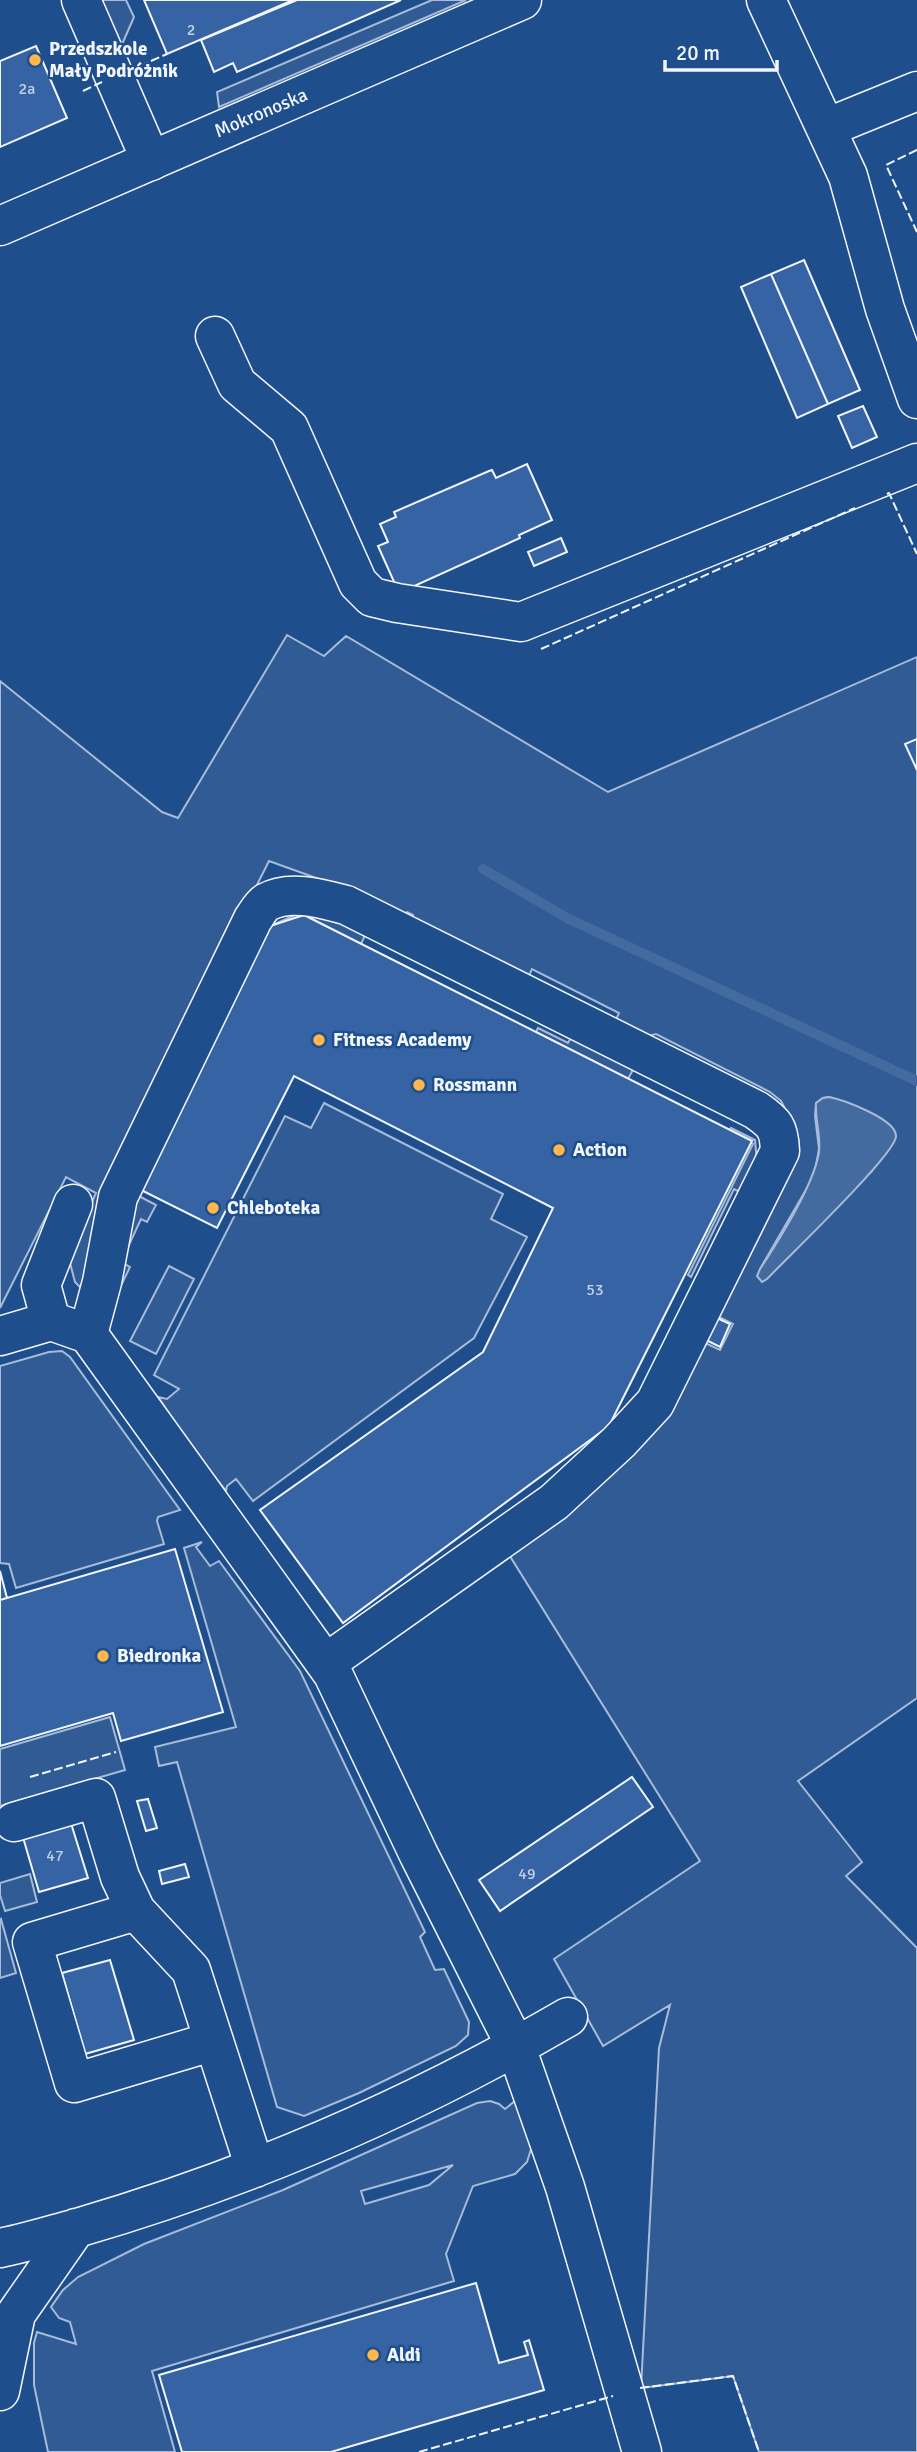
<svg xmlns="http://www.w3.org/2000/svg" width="917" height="2452" font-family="Signika,sans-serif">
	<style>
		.built { fill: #305b95; stroke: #a8bbd7; stroke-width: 2; fill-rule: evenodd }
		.water { fill: #446ba0; stroke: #a8bbd7; stroke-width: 2 }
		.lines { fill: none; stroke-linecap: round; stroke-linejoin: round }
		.stream { stroke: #446ba0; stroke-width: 10 }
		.building { fill: #3563a3; stroke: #f2f6ff; stroke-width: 2 }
		.minor-casing { stroke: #f2f6ff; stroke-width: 41 }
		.major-casing { stroke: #f2f6ff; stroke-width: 41 }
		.minor { stroke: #1f4e8c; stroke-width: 38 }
		.major { stroke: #1f4e8c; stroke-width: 38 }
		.fence { stroke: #f2f6ff; stroke-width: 2; stroke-dasharray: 9 3.5; stroke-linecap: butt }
		.poi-dot { fill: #ffb74d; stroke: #1f4e8c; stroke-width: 2.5 }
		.labels { text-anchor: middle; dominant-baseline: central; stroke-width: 5; stroke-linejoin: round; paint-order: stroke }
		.number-label { font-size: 16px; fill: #c3d1e8 }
		.poi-label { font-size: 19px; font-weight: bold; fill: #f2f6ff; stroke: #1f4e8c; text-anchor: start }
		.street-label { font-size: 19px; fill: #f2f6ff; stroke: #1f4e8c }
	</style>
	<rect width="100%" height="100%" fill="#1f4e8c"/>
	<path class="built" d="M97 0H126L134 17 120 49Z
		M432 0H466L219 107 217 92Z
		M287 635 324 656 346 636 608 792 917 657V1698L798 1781 862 1862 846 1876 917 1948V2452H759L733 2376 641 2388 659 2048 670 2005 603 2046 554 1959 700 1861 508 1553 701 1341 720 1350 733 1324 715 1315 794 1126 781 1101 770 1092 656 1034 644 1037 615 1022 619 1013 532 969 528 978 411 919 413 915 407 912 404 916 358 893 269 861 212 974 90 1268 80 1287 75 1282 70 1263 81 1226 96 1193 66 1177 0 1308V681L162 812 178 818ZM830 1097 872 1171 760 1269 814 1176 819 1149 815 1116 816 1103 823 1098Z
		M302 912 367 931 361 944 304 915 270 926Z
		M538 1028 568 1043 573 1034 635 1066 628 1079 536 1032Z
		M324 1103 503 1194 491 1219 527 1237 474 1338 253 1501 236 1479 227 1486 226 1491 197 1455 158 1397 167 1399 179 1389 154 1375 285 1116 311 1128Z
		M731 1128 755 1140 757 1162 744 1194 734 1189 691 1277 688 1275 753 1144 730 1131Z
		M133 1193 156 1205 147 1222 141 1219 121 1262 130 1267 118 1292 114 1293 113 1287Z
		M169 1266 194 1279 156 1354 130 1341Z
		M62 1351 70 1357 180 1510 158 1517 157 1521 164 1544 16 1588 9 1564 0 1563V1366L49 1352Z
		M202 1542 196 1547 210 1566 219 1561 300 1671 425 1932 420 1937 435 1970 444 1969 469 2022 468 2035 456 2046 359 2093 304 2116 277 2107 177 1762 159 1766 155 1747 236 1727 184 1548Z
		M110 1717 125 1770 0 1806V1749Z
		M30 1874 37 1902 5 1911 0 1895V1883Z
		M1 1919 16 1973 0 1978V1920Z
		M490 2101 499 2104 505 2109 515 2101 532 2146 527 2162 515 2174 473 2186 446 2254 454 2281 152 2371 175 2452H48L34 2385V2343L37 2332 76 2344 70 2322 59 2318 51 2307 63 2290 78 2277 144 2244 283 2190 477 2103ZM453 2165 429 2185 365 2204 361 2191Z"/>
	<path class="water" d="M829 1097C844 1100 896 1119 896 1136 897 1153 785 1260 767 1279L762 1282 757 1276 760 1269C779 1240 814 1185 819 1152 821 1136 815 1120 816 1103L823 1098Z"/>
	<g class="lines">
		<path class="stream" d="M483 869 569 919 917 1081"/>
	</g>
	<path class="building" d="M144 0H293L167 54Z
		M297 0H401L237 72 233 63 214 72 201 40Z
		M36 46 67 118 0 147V61Z
		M804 260 860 390 828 404 771 274Z
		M771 274 828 404 797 418 741 287Z
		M863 406 877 437 852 448 838 416Z
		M527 464 552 520 519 535 520 538 399 593 378 546 388 542 380 524 396 517 394 512 489 471 492 470 496 478Z
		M561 538 567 552 534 566 528 552Z
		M917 739V770L905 744Z
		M304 915 752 1141 609 1426 343 1623 260 1510 483 1352 553 1208 294 1076 217 1228 137 1188 270 926Z
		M717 1318 730 1324 720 1347 706 1340Z
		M175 1549 223 1712 121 1741 113 1713 0 1746V1600Z
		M0 1571 7 1598 0 1600Z
		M632 1777 653 1807 500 1911 479 1880Z
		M148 1799 157 1828 146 1831 137 1801Z
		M70 1820 88 1878 39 1892 22 1834Z
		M185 1864 189 1877 162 1884 159 1871Z
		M110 1960 134 2040 85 2054 62 1973Z
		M476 2283 499 2363 528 2355 524 2342 529 2340 544 2390 331 2452H182L159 2375Z"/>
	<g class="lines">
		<g class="minor-casing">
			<path id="minor" d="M81 0 151 161
				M766 0 848 176 885 309 917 399
				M826 128 917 91
				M215 336 237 384 289 428 358 583 372 597 397 603 521 622 917 463
				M51 1321 41 1285 73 1204
				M88 1334 102 1282 118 1197 253 919C257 914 261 905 267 902 290 889 323 899 346 905L756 1110C775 1123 779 1128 780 1151L655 1403 619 1442 554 1502 326 1663
				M0 1336 51 1321 88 1334 333 1674 419 1855 516 2047 565 2187 642 2452
				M14 1822 96 1798 120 1877 136 1911
				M214 2041 74 2083 32 1942 136 1911 191 1970 255 2168
				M0 2248C26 2243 51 2235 77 2228 249 2178 413 2107 568 2017
				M0 2391 16 2314 76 2228"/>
		</g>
		<g class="major-casing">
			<path id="major" d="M0 226 522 0"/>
		</g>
		<use href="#minor" class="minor"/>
		<use href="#major" class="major"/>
		<path class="fence" d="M128 71 167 54
			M83 91 102 82
			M917 150 886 165 917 232
			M887 494 889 493 917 554
			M541 649 855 508
			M30 1777 116 1752
			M640 2388 733 2376 759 2452
			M419 2452 613 2396"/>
	</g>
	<g class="poi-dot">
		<circle cx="35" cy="60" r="7"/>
		<circle cx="319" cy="1040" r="7"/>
		<circle cx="419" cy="1085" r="7"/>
		<circle cx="559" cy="1150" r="7"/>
		<circle cx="213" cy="1208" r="7"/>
		<circle cx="103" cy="1656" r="7"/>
		<circle cx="373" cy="2355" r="7"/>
	</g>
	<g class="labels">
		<g class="number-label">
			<text x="191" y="30">2</text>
			<text x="27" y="89">2a</text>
			<text x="595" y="1290">53</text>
			<text x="55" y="1856">47</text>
			<text x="527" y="1874">49</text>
		</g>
		<g class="poi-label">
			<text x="49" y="49">Przedszkole<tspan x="49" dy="22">Mały Podróżnik</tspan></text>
			<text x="333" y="1040">Fitness Academy</text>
			<text x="433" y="1085">Rossmann</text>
			<text x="573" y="1150">Action</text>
			<text x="227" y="1208">Chleboteka</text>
			<text x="117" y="1656">Biedronka</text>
			<text x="387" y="2355">Aldi</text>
		</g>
		<g class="street-label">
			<text transform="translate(261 113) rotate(-23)">Mokronoska</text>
		</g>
	</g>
	<path d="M665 60v10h112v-10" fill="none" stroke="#f2f6ff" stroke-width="3.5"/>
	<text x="676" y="60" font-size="21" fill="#f2f6ff" stroke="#1f4e8c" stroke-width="5" paint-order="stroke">20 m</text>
</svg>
